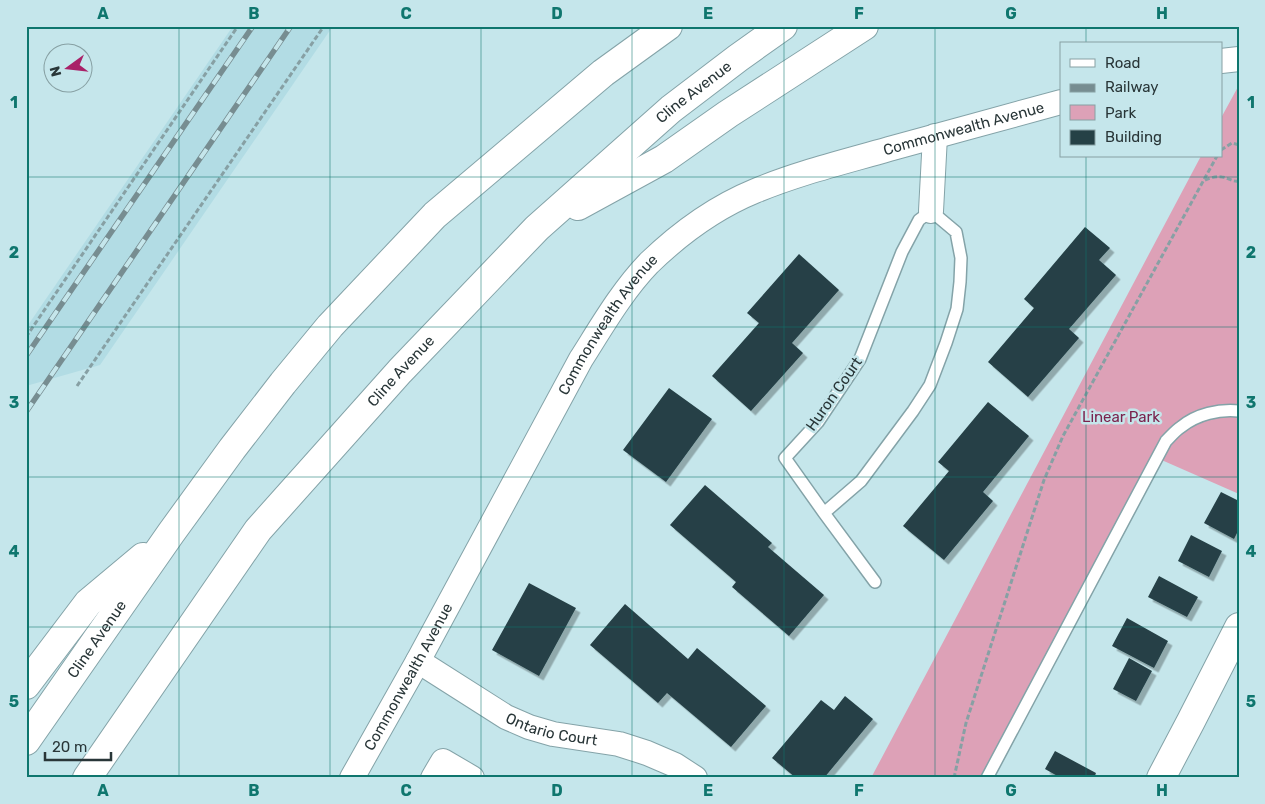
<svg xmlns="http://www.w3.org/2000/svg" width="1265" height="804" font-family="Rubik,sans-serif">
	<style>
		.built { fill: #b2dce4 }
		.green { fill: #dda1b7 }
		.building { fill: #254146; filter: url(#shadow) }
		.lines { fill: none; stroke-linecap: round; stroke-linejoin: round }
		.service-casing { stroke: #84a3a8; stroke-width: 14 }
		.minor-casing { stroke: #84a3a8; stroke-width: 26 }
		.secondary-casing { stroke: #84a3a8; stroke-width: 30 }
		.motorway-casing { stroke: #84a3a8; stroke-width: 30 }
		.path { stroke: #87a0a4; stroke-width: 3; stroke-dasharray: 5 2.5; stroke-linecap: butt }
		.service { stroke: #fff; stroke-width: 11 }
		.minor { stroke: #fff; stroke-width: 24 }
		.secondary { stroke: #fff; stroke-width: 28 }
		.motorway { stroke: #fff; stroke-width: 28 }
		.rail-casing { stroke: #778d91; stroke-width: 5.5 }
		.rail { stroke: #c5e6eb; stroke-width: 4; stroke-dasharray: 11; stroke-linecap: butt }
		.grid { fill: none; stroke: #0f766e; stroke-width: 1; stroke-opacity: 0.55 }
		.labels { text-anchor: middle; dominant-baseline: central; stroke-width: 5; stroke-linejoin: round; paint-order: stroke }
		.street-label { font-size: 15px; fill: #293638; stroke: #c5e6eb }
		.park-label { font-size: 15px; fill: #7a224d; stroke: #c5e6eb }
		.neatline { fill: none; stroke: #0f766e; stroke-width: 2 }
		.grid-label { font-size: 16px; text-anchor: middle; font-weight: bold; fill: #0f766e }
	</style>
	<defs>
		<filter id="shadow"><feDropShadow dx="4.5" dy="4.5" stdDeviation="0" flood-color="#0004"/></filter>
	</defs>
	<rect width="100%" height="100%" fill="#c5e6eb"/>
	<path class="built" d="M233 26H333L100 365 26 386V328Z"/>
	<path class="green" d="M1239 85V494L1157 458 987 778H871L1201 156H1221V118Z"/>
	<path class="building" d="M1085 227 1110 248 1099 260 1116 275 1069 329 1079 338 1028 397 988 362 1034 308 1024 299Z
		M799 254 839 290 792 343 803 353 751 411 712 376 759 323 747 313Z
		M669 388 712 419 666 482 623 450Z
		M988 402 1029 436 983 492 993 501 944 560 903 526 949 471 938 462Z
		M705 485 772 543 768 547 824 595 789 636 732 587 736 582 670 525Z
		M1221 492 1239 501V529L1234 539 1204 523Z
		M1191 535 1222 551 1209 577 1178 561Z
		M1159 576 1198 597 1187 617 1148 597Z
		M529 583 576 608 539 676 492 650Z
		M625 604 688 659 697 648 766 706 731 747 667 693 658 703 590 645Z
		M1127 618 1168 641 1154 668 1112 646Z
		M1129 658 1152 671 1136 701 1113 689Z
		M845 696 873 719 824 778H796L772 758 821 700 834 710Z
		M1055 751 1096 773 1094 778H1061L1045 769Z"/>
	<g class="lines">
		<g class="service-casing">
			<path id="service" d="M824 513 861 481 913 411 930 385 946 343 957 309 960 282 961 258 956 232 931 211 919 220 902 252 860 359 818 422 785 458 824 513 875 582
				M987 778 1166 441C1171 436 1176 430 1181 427 1197 414 1219 409 1239 411"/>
		</g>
		<g class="minor-casing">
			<g id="minor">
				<path d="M1221 61 1239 59"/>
				<path d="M931 211 935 136"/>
				<path id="s1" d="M418 661 506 717 529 727 553 734 619 744 647 753 675 765 695 778"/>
				<path id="s2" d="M352 778 418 661 581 359C602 326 622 291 649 263 679 234 716 207 755 191 798 173 844 162 889 149 946 133 1004 118 1061 102"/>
				<path d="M433 778 443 761 472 778"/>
			</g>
		</g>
		<g class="secondary-casing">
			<path id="secondary" d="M1161 778 1191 721 1239 627"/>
		</g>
		<g class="motorway-casing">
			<g id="motorway">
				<path d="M578 206 664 159 728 114 864 26"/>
				<path d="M26 685 88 603 143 557"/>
				<path id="s3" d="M26 741 171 533 232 449 283 383 330 326 435 215 603 73 668 26"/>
				<path id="s4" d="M87 778 258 530 400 371 537 228 671 109 738 58 783 26"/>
			</g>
		</g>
		<path class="path" d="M1221 150 1232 143 1239 145
			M1205 180C1210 178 1216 176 1222 177 1229 178 1232 182 1239 181
			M26 337 238 26
			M77 386 324 26
			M954 778 966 723 1044 480 1063 436 1217 156"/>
		<use href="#service" class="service"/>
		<use href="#minor" class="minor"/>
		<use href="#secondary" class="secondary"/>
		<use href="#motorway" class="motorway"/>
		<g class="rail-casing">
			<path id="rail" d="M26 356 253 26
				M26 412 291 26"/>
		</g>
		<use href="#rail" class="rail"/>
	</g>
	<path class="grid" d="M179 26V778M330 26V778M481 26V778M632 26V778M784 26V778M935 26V778M1086 26V44M1086 156V778M26 177H1239M26 327H1239M26 477H1239M26 627H1239"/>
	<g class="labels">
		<g class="street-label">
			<text stroke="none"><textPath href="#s4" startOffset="920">Cline Avenue</textPath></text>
			<text stroke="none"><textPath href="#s2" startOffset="942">Commonwealth Avenue</textPath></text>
			<text stroke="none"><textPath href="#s2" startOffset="521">Commonwealth Avenue</textPath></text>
			<text stroke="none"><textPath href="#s4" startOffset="515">Cline Avenue</textPath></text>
			<text transform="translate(834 394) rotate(-55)">Huron Court</text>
			<text stroke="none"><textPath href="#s3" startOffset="124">Cline Avenue</textPath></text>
			<text stroke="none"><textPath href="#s2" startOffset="116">Commonwealth Avenue</textPath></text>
			<text stroke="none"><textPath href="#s1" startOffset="152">Ontario Court</textPath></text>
		</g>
		<g class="park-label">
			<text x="1121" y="417">Linear Park</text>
		</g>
	</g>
	<rect width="1265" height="804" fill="none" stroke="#c5e6eb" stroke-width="55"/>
	<rect x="1060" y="42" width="162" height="115" fill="#c5e6eb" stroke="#87a0a3"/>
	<rect x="1070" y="59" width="25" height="8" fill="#ffffff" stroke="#87a0a3"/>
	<text x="1105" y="68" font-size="15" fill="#293638">Road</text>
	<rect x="1070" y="84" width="25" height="8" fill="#778d91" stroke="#87a0a3"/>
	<text x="1105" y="92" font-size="15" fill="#293638">Railway</text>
	<rect x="1070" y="105" width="25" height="15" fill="#dda1b7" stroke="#87a0a3"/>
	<text x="1105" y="118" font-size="15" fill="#293638">Park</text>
	<rect x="1070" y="130" width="25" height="15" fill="#254146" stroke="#87a0a3"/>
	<text x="1105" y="142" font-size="15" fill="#293638">Building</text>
	<g transform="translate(68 68) rotate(255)"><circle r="24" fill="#c5e6eb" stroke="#87a0a3"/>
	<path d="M0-4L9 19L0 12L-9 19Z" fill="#a92168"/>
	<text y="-8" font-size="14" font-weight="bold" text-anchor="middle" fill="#293638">N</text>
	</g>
	<path d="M45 752v8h66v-8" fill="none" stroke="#293638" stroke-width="2.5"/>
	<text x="52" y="752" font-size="15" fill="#293638" stroke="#c5e6eb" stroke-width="4" paint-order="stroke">20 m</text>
	<rect x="28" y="28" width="1210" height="748" class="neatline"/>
	<g class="grid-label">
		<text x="103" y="19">A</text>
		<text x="254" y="19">B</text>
		<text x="406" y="19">C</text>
		<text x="557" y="19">D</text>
		<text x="708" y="19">E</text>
		<text x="859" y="19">F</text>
		<text x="1011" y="19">G</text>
		<text x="1162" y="19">H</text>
		<text x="14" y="108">1</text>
		<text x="1251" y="108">1</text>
		<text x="14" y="258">2</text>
		<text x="1251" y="258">2</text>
		<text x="14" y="408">3</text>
		<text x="1251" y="408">3</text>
		<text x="14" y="557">4</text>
		<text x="1251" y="557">4</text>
		<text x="14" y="707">5</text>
		<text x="1251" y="707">5</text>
		<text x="103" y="796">A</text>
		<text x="254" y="796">B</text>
		<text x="406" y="796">C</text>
		<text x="557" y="796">D</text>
		<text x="708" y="796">E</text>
		<text x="859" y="796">F</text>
		<text x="1011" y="796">G</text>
		<text x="1162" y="796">H</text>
	</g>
</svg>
